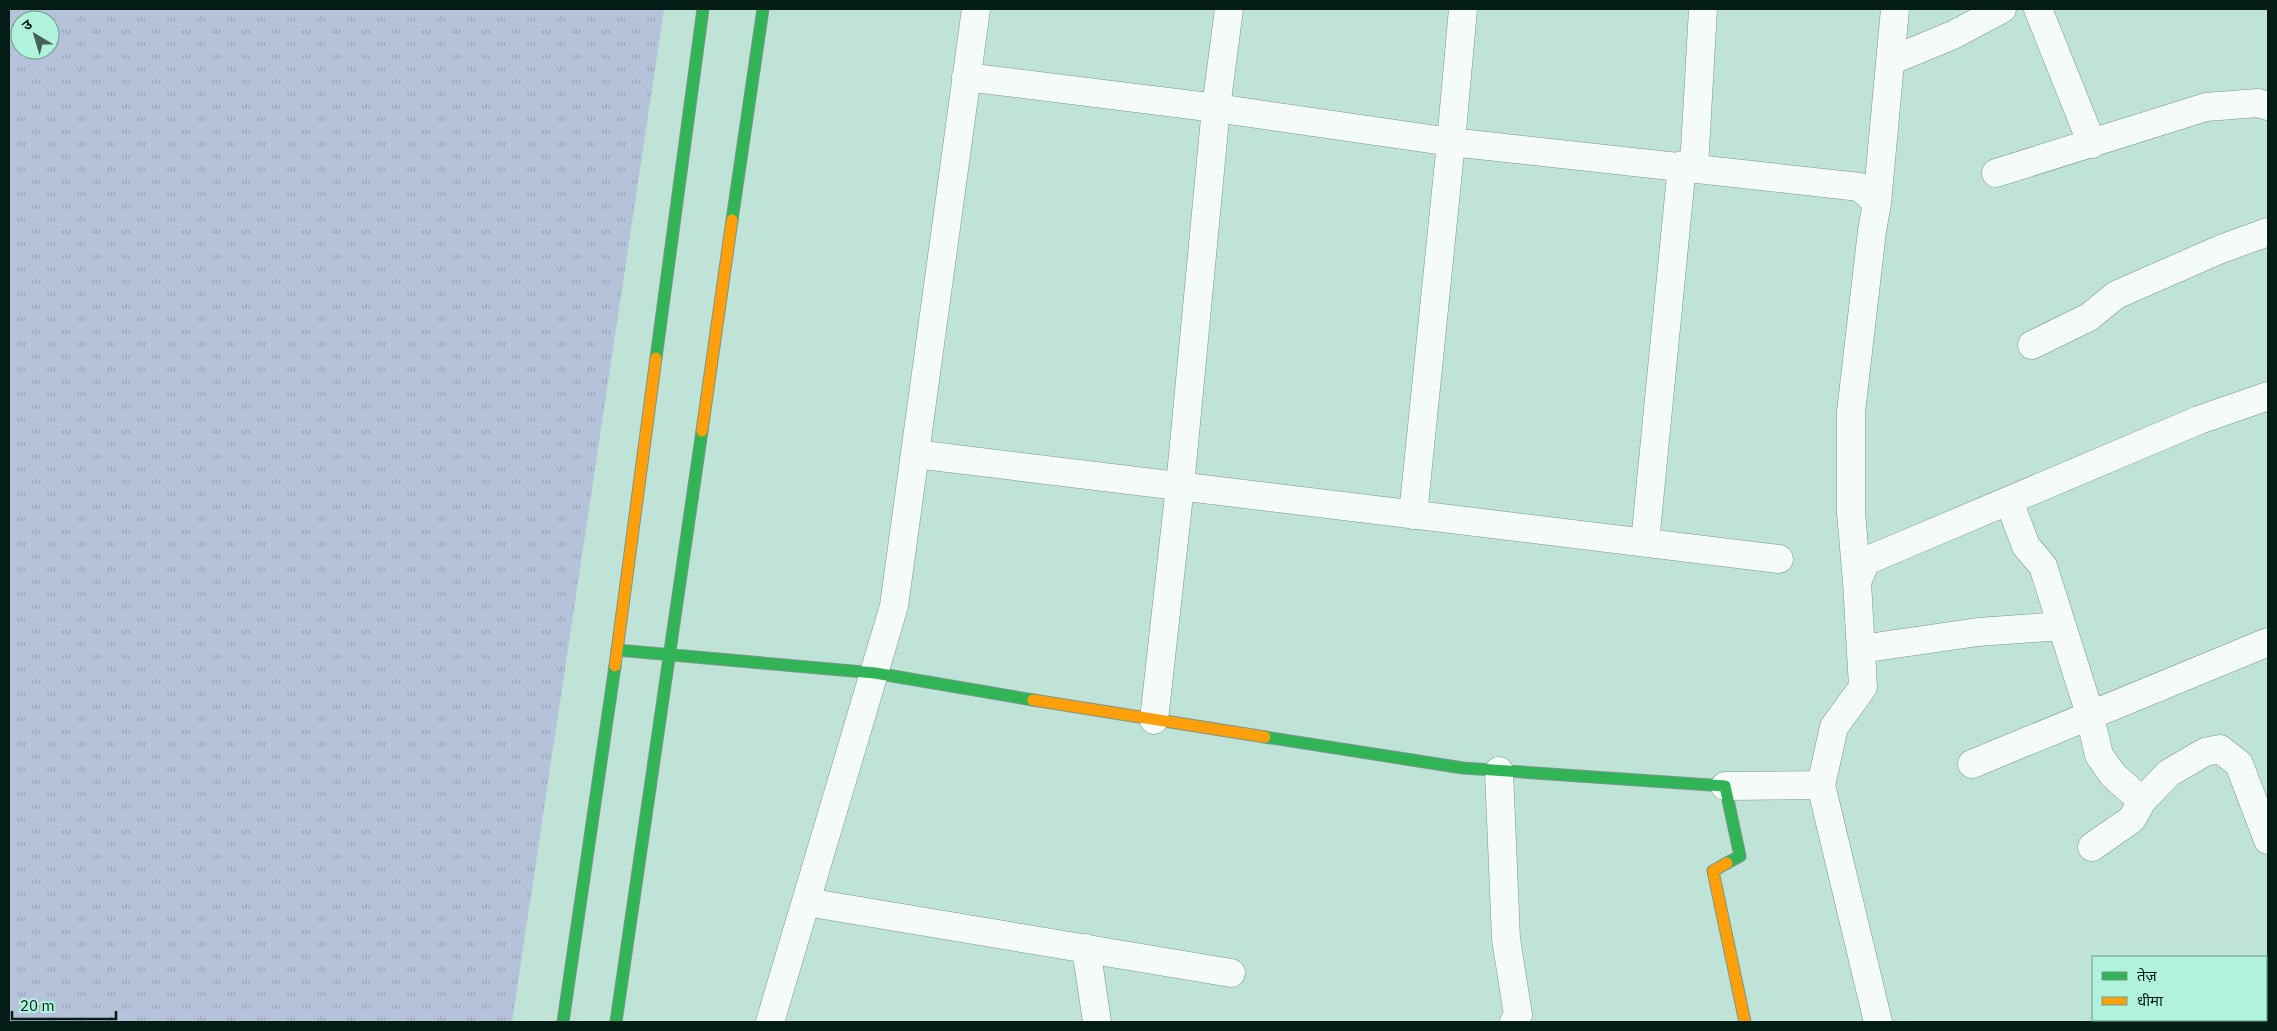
<svg xmlns="http://www.w3.org/2000/svg" width="2277" height="1031" font-family="'IBM Plex Sans','Noto Sans Devanagari',sans-serif">
	<style>
		.park { fill: url(#park-tufts); fill-rule: evenodd }
		.lines { fill: none; stroke-linecap: round; stroke-linejoin: round }
		.street-casing { stroke: #7a978d; stroke-width: 29 }
		.fast-casing { stroke: #7a978d; stroke-width: 13 }
		.slow-casing { stroke: #7a978d; stroke-width: 13 }
		.street { stroke: #f5fbf9; stroke-width: 28 }
		.fast { stroke: #30b455; stroke-width: 11 }
		.slow { stroke: #ff9f0a; stroke-width: 11 }
	</style>
	<defs>
		<pattern id="park-tufts" width="24" height="20" patternUnits="userSpaceOnUse" patternTransform="scale(1.25)"><rect width="24" height="20" fill="#b6c2d9"/><path d="M3 7l-1-3M5 7V3M7 7l1-3M15 17l-1-3M17 17v-4M19 17l1-3" fill="none" stroke="#9ba6ba"/></pattern>
	</defs>
	<rect width="100%" height="100%" fill="#bfe3d6"/>
	<path class="park" d="M9 9H664L512 1022H9ZM20 20H50V50H20Z"/>
	<g class="lines">
		<g class="street-casing">
			<path id="street" d="M2038 9 2092 144
				M1890 61 1953 35 2002 9
				M966 77 1216 108 1451 142 1860 187 1877 203 1872 231 1851 412V512L1857 582
				M1694 167 1703 9
				M1996 173 2206 107 2258 103 2268 106
				M1877 203 1895 9
				M2032 345 2089 317 2116 295 2221 249 2268 232
				M915 454 1779 559
				M2009 501 2026 546 2043 566 2088 708 2099 755 2113 775 2142 801
				M1413 515 1451 142 1463 9
				M1645 542 1682 165
				M1861 649 1978 632 2062 626
				M1154 720 1180 486 1216 108 1229 9
				M1972 764 2268 642
				M1499 771 1506 939 1518 1015 1514 1022
				M1821 785 1834 727 1863 687 1857 582 1866 561 2199 420 2268 396
				M1725 786 1821 785 1878 1022
				M2092 847 2132 819 2142 801 2169 773 2205 752 2220 749 2239 764 2268 840
				M806 902 1231 973
				M1086 948 1097 1022
				M770 1022 894 606 976 9"/>
		</g>
		<g class="fast-casing">
			<path id="fast" d="M732 220 763 9
				M656 358 703 9
				M617 650 875 673 1033 700
				M1265 737 1463 768 1725 786 1740 856 1727 863
				M563 1022 615 666
				M616 1022 702 431"/>
		</g>
		<g class="slow-casing">
			<path id="slow" d="M702 431 732 220
				M615 666 656 358
				M1033 700 1265 737
				M1727 863 1713 871 1745 1022"/>
		</g>
		<use href="#street" class="street"/>
		<use href="#fast" class="fast"/>
		<use href="#slow" class="slow"/>
	</g>
	<rect width="2277" height="1031" fill="none" stroke="#031d16" stroke-width="20"/>
	<rect x="2092" y="956" width="175" height="65" fill="#b0f2db" stroke="#6b9d8c"/>
	<rect x="2102" y="972" width="25" height="8" fill="#30b455" stroke="#6b9d8c"/>
	<text x="2137" y="981" font-size="15" fill="#031d16">तेज़</text>
	<rect x="2102" y="997" width="25" height="8" fill="#ff9f0a" stroke="#6b9d8c"/>
	<text x="2137" y="1006" font-size="15" fill="#031d16">धीमा</text>
	<g transform="translate(35 35) rotate(322)"><circle r="24" fill="#b0f2db" stroke="#6b9d8c"/>
	<path d="M0-4L9 19L0 12L-9 19Z" fill="#456259"/>
	<text y="-8" font-size="14" font-weight="bold" text-anchor="middle" fill="#031d16">उ</text>
	</g>
	<path d="M12 1011v8h104v-8" fill="none" stroke="#031d16" stroke-width="2.5"/>
	<text x="20" y="1011" font-size="15" fill="#031d16" stroke="#b0f2db" stroke-width="4" paint-order="stroke">20 m</text>
</svg>
